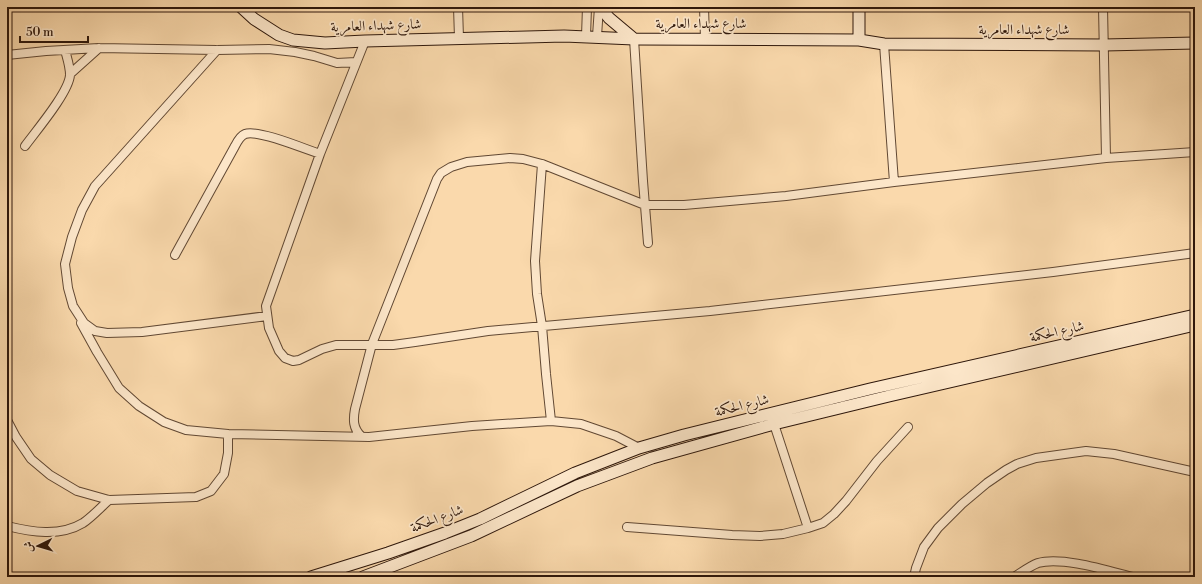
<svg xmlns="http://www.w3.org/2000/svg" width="1202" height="584" font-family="'Libre Bodoni',Amiri,serif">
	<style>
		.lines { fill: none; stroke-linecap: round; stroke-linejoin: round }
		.street-casing { stroke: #614833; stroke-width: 10 }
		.secondary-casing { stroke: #2e170b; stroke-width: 13 }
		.street { stroke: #fce6c9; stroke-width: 8 }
		.secondary { stroke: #fce6c9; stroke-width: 11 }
		.labels { text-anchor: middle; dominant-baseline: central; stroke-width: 3.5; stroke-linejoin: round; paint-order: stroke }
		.street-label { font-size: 14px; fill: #2e170b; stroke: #fce6c9 }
	</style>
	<rect width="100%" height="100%" fill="#fad9ac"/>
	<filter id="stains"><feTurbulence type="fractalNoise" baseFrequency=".005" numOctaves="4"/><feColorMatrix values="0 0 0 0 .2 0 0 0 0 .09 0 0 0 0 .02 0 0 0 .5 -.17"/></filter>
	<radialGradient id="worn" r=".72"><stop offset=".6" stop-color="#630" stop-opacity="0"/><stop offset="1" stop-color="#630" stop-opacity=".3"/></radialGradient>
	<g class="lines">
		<g class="street-casing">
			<path id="street" d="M458 7 459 38
				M704 7 705 39
				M1103 7 1106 158
				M586 36 587 7
				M597 36 599 7
				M634 39 643 181 648 243
				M365 41 320 154 266 306 269 328 279 351 285 358 293 361 299 360 322 349 336 345H393L415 342 488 331 710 311 1053 272 1195 253
				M884 44 894 182
				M217 50 95 186 82 210 72 237 65 264 68 288 73 306 84 323 95 331 107 333 142 332 267 316
				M7 55 46 51 99 48 217 50 269 49 295 52 314 56 337 63 356 62
				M70 74 99 48
				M25 146C36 131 69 92 70 75 70 66 67 58 65 50
				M542 164 535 261 537 294 542 326 546 374 551 421
				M175 255 235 146C237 142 240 136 245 134 258 129 305 149 320 154
				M7 420 16 437 31 459 50 475 77 491 109 500 196 497 211 491 224 474 228 453V434L186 430 164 422 139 406 119 388 97 352 81 323
				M774 424 808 528
				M228 434 369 437 472 426 551 421 581 424 616 436 639 448
				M361 436C353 428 353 420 355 409L372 344 437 179 441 173 451 167 467 162 510 158 523 159 542 164 645 205H684L786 196 894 182 1106 158 1195 152
				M7 526C31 532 60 537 83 523 92 517 101 507 109 500
				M627 527 732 535 760 536 783 534 808 528 823 523 834 514 846 501 877 461 908 427
				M914 577 916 568 924 547 938 528 962 504 987 483 1006 470 1017 464 1036 458 1086 451 1114 454 1195 472
				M1014 577C1022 572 1030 566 1038 563 1062 556 1109 571 1133 577"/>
		</g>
		<g class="secondary-casing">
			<path id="secondary" d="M241 7 254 19 279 35 293 40 325 43 365 41 564 36 634 39 859 40 884 44 1104 45 1195 43
				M600 7 609 18 634 39
				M859 7V40
				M311 577 388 553 445 533 480 519 575 473 639 448 684 435 870 389 1195 315
				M363 577 471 536 577 486 652 458 774 424 889 396 1195 325"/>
		</g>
		<use href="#street" class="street"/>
		<use href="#secondary" class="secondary"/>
	</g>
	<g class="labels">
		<g class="street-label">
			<text x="701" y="24">شارع شهداء العامرية</text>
			<text transform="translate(376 26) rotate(-2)">شارع شهداء العامرية</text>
			<text x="1024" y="30">شارع شهداء العامرية</text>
			<text transform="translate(1057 332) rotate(-13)">شارع الحكمة</text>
			<text transform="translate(742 406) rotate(-14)">شارع الحكمة</text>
			<text transform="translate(437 519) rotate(-21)">شارع الحكمة</text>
		</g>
	</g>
	<rect width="1202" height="584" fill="none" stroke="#fad9ac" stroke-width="24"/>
	<rect x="8" y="8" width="1186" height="568" fill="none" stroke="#2e170b" stroke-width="2"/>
	<rect x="12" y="12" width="1178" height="560" fill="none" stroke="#2e170b"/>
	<g transform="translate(38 546) rotate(265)" stroke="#fce6c9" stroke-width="3" paint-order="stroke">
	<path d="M0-3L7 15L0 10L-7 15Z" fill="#2e170b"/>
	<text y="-6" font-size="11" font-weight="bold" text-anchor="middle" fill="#2e170b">ش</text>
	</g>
	<path d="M20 36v6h68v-6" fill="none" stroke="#2e170b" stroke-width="2"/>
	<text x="26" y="36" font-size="12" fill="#2e170b" stroke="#fce6c9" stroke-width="3" paint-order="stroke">50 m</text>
	<rect width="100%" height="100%" filter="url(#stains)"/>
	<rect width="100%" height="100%" fill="url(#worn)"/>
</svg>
